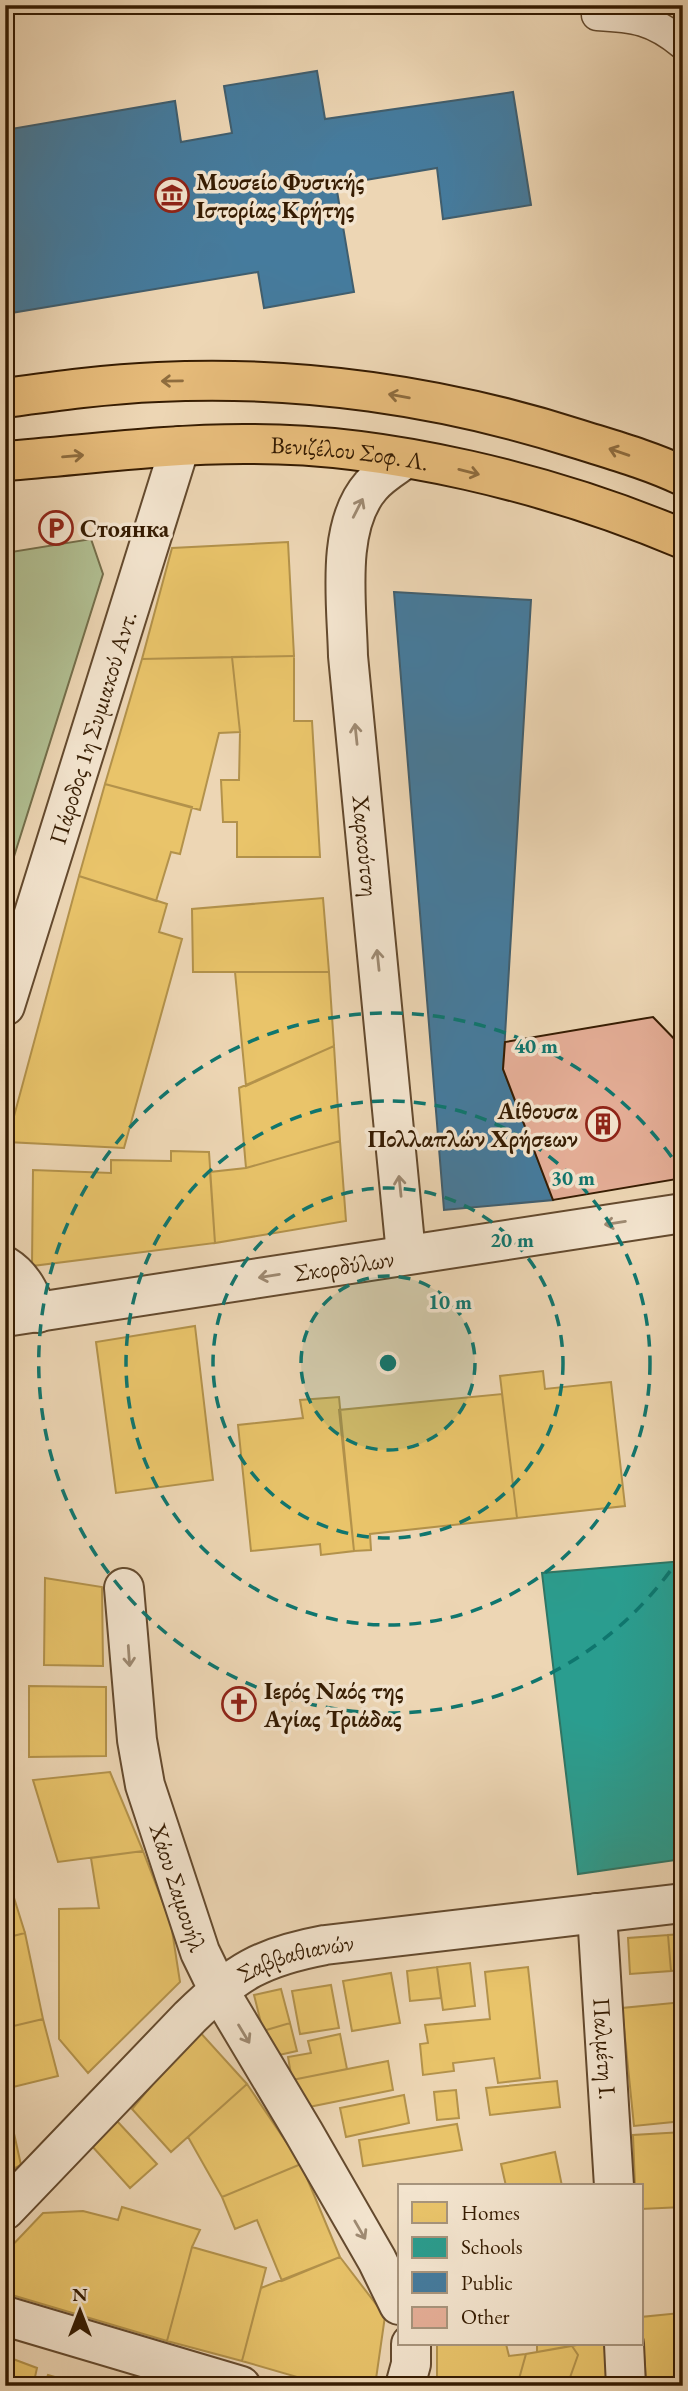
<svg xmlns="http://www.w3.org/2000/svg" width="688" height="2391" font-family="'EB Garamond',serif">
	<style>
		.green { fill: #b1bf92; stroke: #746e4a; stroke-width: 2 }
		.homes { fill: #e9c46a; stroke: #b3924b; stroke-width: 2 }
		.schools { fill: #2a9d8f; stroke: #2e7665; stroke-width: 2 }
		.public { fill: #457b9d; stroke: #405e6e; stroke-width: 2 }
		.building { fill: #e5ae97; stroke: #361c02; stroke-width: 2 }
		.lines { fill: none; stroke-linecap: round; stroke-linejoin: round }
		.service-casing { stroke: #644a2e; stroke-width: 33 }
		.minor-casing { stroke: #644a2e; stroke-width: 42 }
		.primary-casing { stroke: #361c02; stroke-width: 42 }
		.service { stroke: #f3e4ce; stroke-width: 30 }
		.minor { stroke: #f3e4ce; stroke-width: 38 }
		.primary { stroke: #e6bb7a; stroke-width: 38 }
		.oneway { stroke: #8e6c3e }
		.oneway2 { stroke: #9e8a72 }
		.ring { fill: none; stroke: #0f766e; stroke-width: 3.5; stroke-dasharray: 12 9 }
		.labels { text-anchor: middle; dominant-baseline: central; stroke-width: 7; stroke-linejoin: round; paint-order: stroke }
		.poi-label { font-size: 24px; font-weight: bold; fill: #361c02; stroke: #f3e4ce; text-anchor: start }
		.street-label { font-size: 24px; fill: #361c02; stroke: #f3e4ce }
		.centre { fill: #0f766e; stroke: #f3e4ce; stroke-width: 3.5 }
		.ring-label { font-size: 21px; text-anchor: middle; font-weight: bold; fill: #0f766e; stroke: #f3e4ce; stroke-width: 7; stroke-linejoin: round; paint-order: stroke }
	</style>
	<rect width="100%" height="100%" fill="#edd6b4"/>
	<filter id="stains"><feTurbulence type="fractalNoise" baseFrequency=".00286" numOctaves="4"/><feColorMatrix values="0 0 0 0 .2 0 0 0 0 .09 0 0 0 0 .02 0 0 0 .5 -.17"/></filter>
	<radialGradient id="worn" r=".72"><stop offset=".6" stop-color="#630" stop-opacity="0"/><stop offset="1" stop-color="#630" stop-opacity=".3"/></radialGradient>
	<path class="green" d="M91 539 103 574 5 885V553Z"/>
	<path class="homes" d="M288 542 294 656 142 659 172 548Z
		M294 656V721H312L320 857H237V822H223L221 780H239L240 732 232 657Z
		M232 657 240 732 219 733 200 810 105 784 142 659Z
		M105 784 192 807 180 854 171 852 156 901 79 876Z
		M79 876 167 904 159 932 182 939 124 1148 7 1142Z
		M323 898 329 972H193L192 909Z
		M235 972H329L334 1046 246 1086Z
		M334 1046 340 1141 246 1168 239 1088Z
		M340 1141 346 1221 215 1243 210 1172 246 1168Z
		M171 1151 209 1152 215 1243 32 1266 33 1170 111 1173V1160L171 1161Z
		M195 1326 213 1480 116 1493 96 1342Z
		M543 1371 545 1389 611 1382 625 1506 517 1518 500 1376Z
		M502 1394 517 1518 370 1534 371 1550 354 1551 339 1410Z
		M339 1397 354 1551 321 1555 320 1544 251 1551 238 1425 303 1418 300 1400Z
		M45 1578 102 1587 103 1666 44 1665Z
		M29 1686 106 1687V1756L29 1757Z
		M110 1772 143 1851 58 1862 33 1780Z
		M143 1851 171 1924 180 1982 88 2073 59 2039V1909L99 1908 91 1858Z
		M5 1869 25 1933 5 1938Z
		M25 1933 43 2019 5 2028V1938Z
		M683 1934V1970L671 1971 668 1935Z
		M668 1935 671 1971 630 1974 628 1938Z
		M470 1963 475 2006 443 2010 437 1967Z
		M437 1967 441 1998 410 2001 407 1971Z
		M528 1967 540 2078 498 2083 494 2058 453 2063 454 2071 423 2075 420 2044 428 2043 425 2025 490 2019 485 1972Z
		M391 1973 400 2023 352 2031 343 1981Z
		M331 1985 339 2028 300 2034 292 1991Z
		M281 1989 290 2023 263 2031 254 1995Z
		M683 2002V2121L634 2126 622 2008Z
		M43 2019 58 2076 5 2089V2028Z
		M290 2023 297 2051 270 2057 263 2031Z
		M198 2030 247 2084 171 2152 132 2109Z
		M340 2034 347 2069 292 2080 288 2057 311 2053 308 2041Z
		M388 2061 393 2090 299 2109 292 2080Z
		M557 2081 560 2107 490 2115 486 2088Z
		M247 2084 301 2164 222 2197 188 2137Z
		M456 2090 459 2118 437 2120 434 2092Z
		M5 2093 21 2165 5 2173Z
		M404 2095 409 2123 346 2137 340 2108Z
		M117 2121 157 2164 130 2188 91 2145Z
		M457 2124 462 2150 363 2166 359 2140Z
		M683 2132V2207L641 2209V2186H635L633 2135Z
		M555 2152 562 2186H506L501 2164Z
		M301 2164 340 2257 282 2281 257 2220 235 2229 222 2197Z
		M122 2207 200 2230 192 2247 167 2341 5 2293V2253L43 2213 83 2211 118 2220Z
		M192 2247 266 2268 242 2361 167 2341Z
		M340 2257 385 2316 375 2386H328L242 2361 261 2288Z
		M680 2313 683 2376 646 2379 641 2317Z
		M437 2344H506L509 2356 526 2354 517 2386H437Z
		M537 2344H581L537 2352Z
		M581 2344H609L611 2386H567L578 2355 572 2346Z
		M572 2346 578 2355 567 2386H517L526 2354Z
		M5 2356 37 2368 33 2386H5Z
		M48 2375 82 2385V2386H44Z"/>
	<path class="schools" d="M683 1561V1859L578 1874 542 1573Z"/>
	<path class="public" d="M317 71 325 119 513 92 531 205 443 219 437 168 336 185 354 292 264 308 258 272 5 314V130L175 101 181 142 232 133 224 86Z
		M394 592 531 600 503 1069 553 1200 444 1210Z"/>
	<path class="building" d="M653 1017 683 1048V1178L553 1200 503 1069 505 1042Z"/>
	<g class="lines">
		<g class="service-casing">
			<path id="service" d="M597 15C634 17 653 19 683 44"/>
		</g>
		<g class="minor-casing">
			<g id="minor">
				<path id="s1" d="M405 459C394 467 380 475 371 486 335 527 347 605 348 656L406 1254"/>
				<path id="s2" d="M5 1006 180 446"/>
				<path d="M5 1266C23 1277 30 1294 38 1313"/>
				<path id="s3" d="M5 1317 683 1213"/>
				<path id="s4" d="M124 1588 137 1740 145 1785 200 1952 218 1989 304 2133 377 2260 399 2305"/>
				<path id="s5" d="M597 1913 614 2186"/>
				<path id="s6" d="M5 2210 190 2017C236 1972 261 1957 325 1945L683 1903"/>
				<path d="M5 2316 241 2386"/>
				<path d="M624 2344 626 2386"/>
				<path d="M405 2386 411 2364V2344"/>
			</g>
		</g>
		<g class="primary-casing">
			<g id="primary">
				<path d="M5 398C56 391 107 384 158 382 299 375 444 396 578 439 613 450 649 460 683 476"/>
				<path id="s7" d="M5 461C84 455 164 444 244 444 385 442 553 484 683 539"/>
			</g>
		</g>
		<use href="#service" class="service"/>
		<use href="#minor" class="minor"/>
		<use href="#primary" class="primary"/>
	</g>
	<defs><path id="oneway-shaft" d="M-6 0H5M1.5-3L5.5 0L1.5 3" fill="none" stroke-width="1.6" stroke-linecap="round" stroke-linejoin="round" transform="scale(1.75)"/></defs>
	<g class="oneway">
		<use href="#oneway-shaft" transform="translate(172 381) rotate(179)"/>
		<use href="#oneway-shaft" transform="translate(399 396) rotate(-170)"/>
		<use href="#oneway-shaft" transform="translate(619 452) rotate(-161)"/>
		<use href="#oneway-shaft" transform="translate(73 456) rotate(-5)"/>
		<use href="#oneway-shaft" transform="translate(469 472) rotate(14)"/>
	</g>
	<g class="oneway2">
		<use href="#oneway-shaft" transform="translate(358 508) rotate(-63)"/>
		<use href="#oneway-shaft" transform="translate(356 734) rotate(-96)"/>
		<use href="#oneway-shaft" transform="translate(378 960) rotate(-96)"/>
		<use href="#oneway-shaft" transform="translate(400 1186) rotate(-96)"/>
		<use href="#oneway-shaft" transform="translate(615 1223) rotate(171)"/>
		<use href="#oneway-shaft" transform="translate(269 1276) rotate(171)"/>
		<use href="#oneway-shaft" transform="translate(129 1656) rotate(86)"/>
		<use href="#oneway-shaft" transform="translate(244 2034) rotate(59)"/>
		<use href="#oneway-shaft" transform="translate(360 2230) rotate(60)"/>
	</g>
	<circle cx="388" cy="1363" r="87" fill="#0f766e" fill-opacity=".12"/>
	<g class="ring">
		<circle cx="388" cy="1363" r="87"/>
		<circle cx="388" cy="1363" r="175"/>
		<circle cx="388" cy="1363" r="262"/>
		<path d="M682 1554A350 350 0 1 1 682 1172"/>
	</g>
	<defs>
		<g id="museum-ring" transform="scale(1.75)"><circle r="9.5" fill="#f3e4ce" stroke="#8f2418" stroke-width="1.5"/><path d="M0-6L6-3V-2H-6V-3ZM-5-1h2V3h-2ZM-1-1h2V3h-2ZM3-1h2V3H3ZM-6 4H6V6H-6Z" fill="#8f2418"/></g>
		<g id="parking-ring" transform="scale(1.75)"><circle r="9.5" fill="#f3e4ce" stroke="#8f2418" stroke-width="1.5"/><path d="M-3.5-5.5H1a3.5 3.5 0 0 1 0 7H-1V5.5H-3.5ZM-1-3.4V-.6H.8a1.4 1.4 0 0 0 0-2.8Z" fill="#8f2418"/></g>
		<g id="building-ring" transform="scale(1.75)"><circle r="9.5" fill="#f3e4ce" stroke="#8f2418" stroke-width="1.5"/><path d="M-4-6H4V6H1V3H-1V6H-4ZM-2.5-4.3h1.7v1.8h-1.7ZM.8-4.3h1.7v1.8H.8ZM-2.5-1h1.7V.8h-1.7ZM.8-1h1.7V.8H.8Z" fill="#8f2418"/></g>
		<g id="church-ring" transform="scale(1.75)"><circle r="9.5" fill="#f3e4ce" stroke="#8f2418" stroke-width="1.5"/><path d="M-1.2-6h2.4v3.5h3.3v2.4h-3.3V6h-2.4V-.1h-3.3v-2.4h3.3Z" fill="#8f2418"/></g>
	</defs>
	<g fill-rule="evenodd">
		<use href="#museum-ring" x="172" y="195"/>
		<use href="#parking-ring" x="56" y="528"/>
		<use href="#building-ring" x="603" y="1124"/>
		<use href="#church-ring" x="239" y="1704"/>
	</g>
	<g class="labels">
		<g class="poi-label">
			<text x="196" y="181">Μουσείο Φυσικής<tspan x="196" dy="28">Ιστορίας Κρήτης</tspan></text>
			<text x="80" y="528">Стоянка</text>
			<text x="578" y="1110" text-anchor="end">Αίθουσα<tspan x="578" dy="28">Πολλαπλών Χρήσεων</tspan></text>
			<text x="264" y="1690">Ιερός Ναός της<tspan x="264" dy="28">Αγίας Τριάδας</tspan></text>
		</g>
		<g class="street-label">
			<text stroke="none"><textPath href="#s7" startOffset="346">Βενιζέλου Σοφ. Λ.</textPath></text>
			<text stroke="none"><textPath href="#s2" startOffset="292">Πάροδος 1η Συμιακού Αντ.</textPath></text>
			<text stroke="none"><textPath href="#s1" startOffset="410">Χαρκούτση</textPath></text>
			<text stroke="none"><textPath href="#s3" startOffset="343">Σκορδύλων</textPath></text>
			<text stroke="none"><textPath href="#s4" startOffset="306">Χάου Σαμουήλ</textPath></text>
			<text stroke="none"><textPath href="#s6" startOffset="392">Σαββαθιανών</textPath></text>
			<text stroke="none"><textPath href="#s5" startOffset="136">Παλμέτη Ι.</textPath></text>
		</g>
	</g>
	<circle cx="388" cy="1363" r="10" class="centre"/>
	<g class="ring-label">
		<text x="536" y="1053">40 m</text>
		<text x="573" y="1185">30 m</text>
		<text x="512" y="1247">20 m</text>
		<text x="450" y="1309">10 m</text>
	</g>
	<rect width="688" height="2391" fill="none" stroke="#edd6b4" stroke-width="28"/>
	<rect x="7" y="7" width="674" height="2377" fill="none" stroke="#361c02" stroke-width="3.5"/>
	<rect x="14" y="14" width="660" height="2363" fill="none" stroke="#361c02" stroke-width="2"/>
	<rect x="398" y="2184" width="245" height="161" fill="#f3e4ce" stroke="#a7947c" stroke-width="2"/>
	<rect x="412" y="2202" width="35" height="21" fill="#e9c46a" stroke="#a7947c" stroke-width="2"/>
	<text x="461" y="2220" font-size="21" fill="#361c02">Homes</text>
	<rect x="412" y="2237" width="35" height="21" fill="#2a9d8f" stroke="#a7947c" stroke-width="2"/>
	<text x="461" y="2254" font-size="21" fill="#361c02">Schools</text>
	<rect x="412" y="2272" width="35" height="21" fill="#457b9d" stroke="#a7947c" stroke-width="2"/>
	<text x="461" y="2290" font-size="21" fill="#361c02">Public</text>
	<rect x="412" y="2307" width="35" height="21" fill="#e5ae97" stroke="#a7947c" stroke-width="2"/>
	<text x="461" y="2324" font-size="21" fill="#361c02">Other</text>
	<g transform="translate(80 2311)" stroke="#f3e4ce" stroke-width="5" paint-order="stroke">
	<path d="M0-5L12 26L0 18L-12 26Z" fill="#361c02"/>
	<text y="-10" font-size="19" font-weight="bold" text-anchor="middle" fill="#361c02">N</text>
	</g>
	<rect width="100%" height="100%" filter="url(#stains)"/>
	<rect width="100%" height="100%" fill="url(#worn)"/>
</svg>
